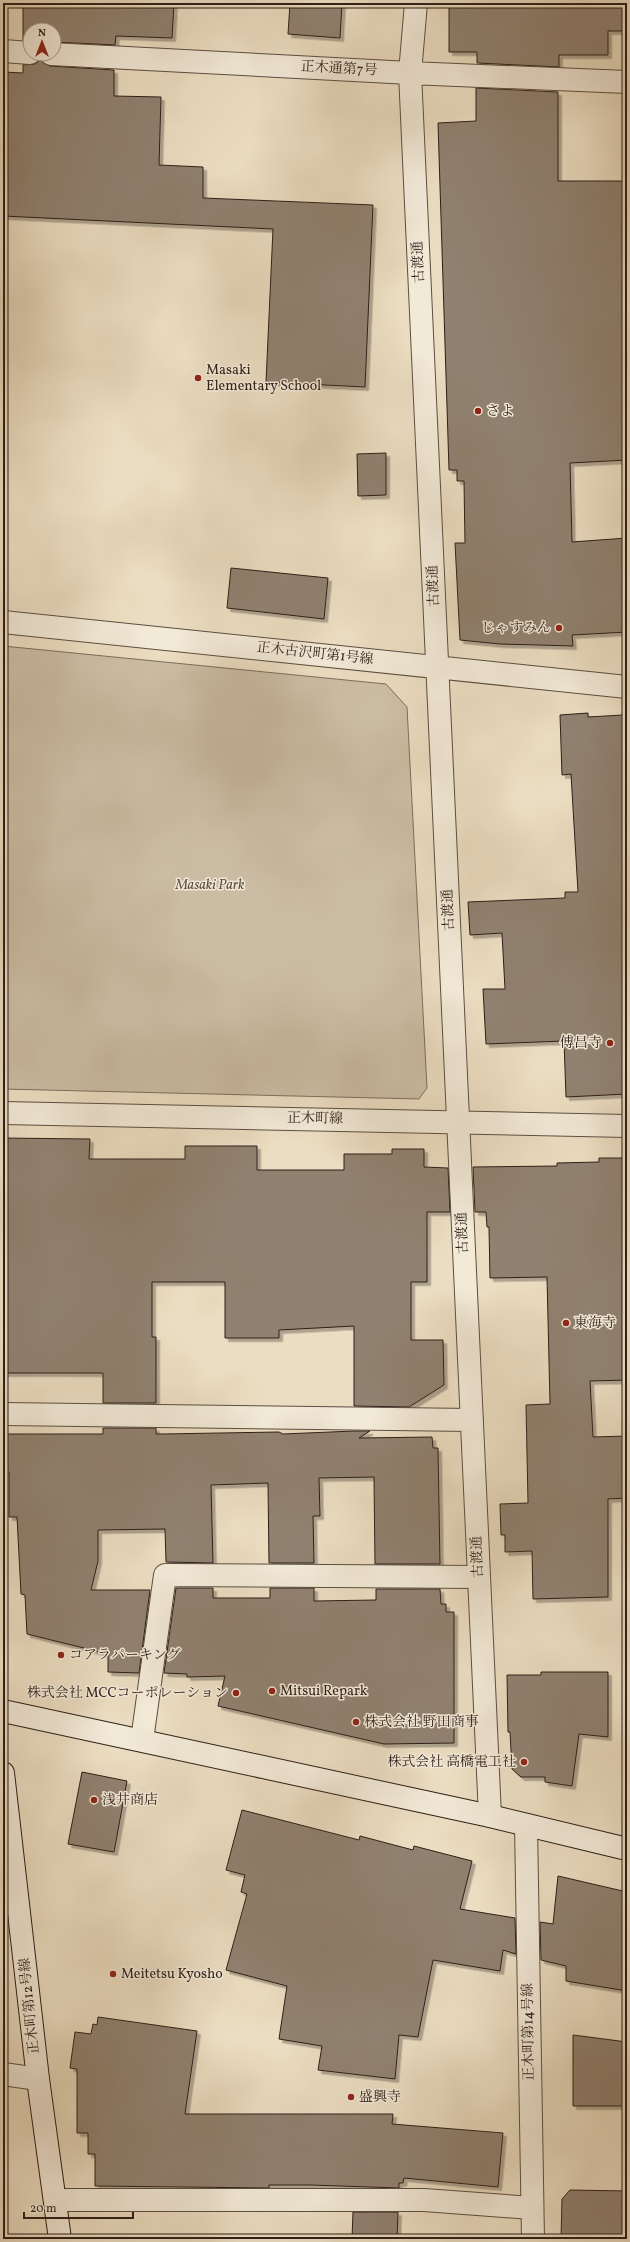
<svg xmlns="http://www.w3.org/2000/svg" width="630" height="2242" font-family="Vollkorn,'Noto Serif JP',serif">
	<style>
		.green { fill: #cbbda4; stroke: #7c6e5e }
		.building { fill: #908170; stroke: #2d1e18; filter: url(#shadow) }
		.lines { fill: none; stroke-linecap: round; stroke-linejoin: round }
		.street-casing { stroke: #5c4e42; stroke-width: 24 }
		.secondary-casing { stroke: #2d1e18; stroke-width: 24 }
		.street { stroke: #f2e9d7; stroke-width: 22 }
		.secondary { stroke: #f2e9d7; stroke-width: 22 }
		.poi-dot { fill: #8f2418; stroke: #f2e9d7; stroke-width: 1.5 }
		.labels { text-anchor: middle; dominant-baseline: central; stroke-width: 3; stroke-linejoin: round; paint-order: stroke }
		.street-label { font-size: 14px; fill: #2d1e18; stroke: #f2e9d7 }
		.poi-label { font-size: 14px; fill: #2d1e18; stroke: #f2e9d7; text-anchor: start }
		.park-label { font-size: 14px; font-style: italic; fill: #5c4e42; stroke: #f2e9d7 }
	</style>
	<defs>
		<filter id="shadow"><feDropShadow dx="3.5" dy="3.5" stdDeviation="0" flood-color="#0004"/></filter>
	</defs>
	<rect width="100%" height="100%" fill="#ebddc1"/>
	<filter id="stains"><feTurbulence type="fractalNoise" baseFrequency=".005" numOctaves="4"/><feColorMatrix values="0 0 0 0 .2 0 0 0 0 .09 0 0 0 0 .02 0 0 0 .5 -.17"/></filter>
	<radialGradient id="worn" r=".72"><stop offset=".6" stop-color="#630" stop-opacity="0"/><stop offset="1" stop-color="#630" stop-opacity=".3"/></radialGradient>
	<path class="green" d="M3 646 386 684 407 707 427 1088 419 1099 3 1089Z"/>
	<path class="building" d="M23 3H174L172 38 116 36 115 45 54 42V30H30V40H23Z
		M290 3H342L340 38 288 34Z
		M449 3H627V31H608V55H559V67L477 63V52H449Z
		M40 60 50 66 114 70V96L161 97 159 165 203 167V198L373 205 365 387 266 382 273 229 3 216V72L23 73V65L35 64Z
		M476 88 558 92V181H627V460L570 463 572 542 627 538V632L572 635 573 646 500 644 460 640 455 543H465L464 481H457V470H449L438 123 476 121Z
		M386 453V495L358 496 357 454Z
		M231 568 328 578 324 619 227 608Z
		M588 713V717L623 715 624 730H627V1094L566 1097 564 1041 486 1044 483 989H505L502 933 470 935 468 902 565 898V892H578L571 774 562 775 560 715Z
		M3 1138 90 1139 89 1159H185V1146H257V1170H344V1154H392V1149H424V1167L448 1168 450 1212H427V1282H411V1340H443L444 1385 409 1407 354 1406V1326L279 1330V1338H225V1282H152V1337H156V1403H103V1373H3Z
		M599 1158H627V1380L590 1381 593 1437 627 1436V1498L608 1499V1597L533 1599 532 1551 505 1552V1535H501L500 1504 528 1503 526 1405 550 1404 547 1277 490 1278 489 1227H487L486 1212H475L473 1167 557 1166V1163L599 1162Z
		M103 1428H156V1434H161L279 1432 283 1434 354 1431H370L359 1438 432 1437 433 1448H438L440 1564H375L374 1477 319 1478 320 1516H313L314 1563H269L268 1483 211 1485 213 1563 166 1562 165 1529 98 1530V1561L91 1590H150L139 1673 108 1672V1654L27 1634 25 1595 21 1594 17 1517H9V1472H7L6 1434H103Z
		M176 1588H213V1598H270V1588H314V1601L376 1600V1589H440L441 1604H446V1612H454V1743L384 1744 218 1706 225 1676 187 1677V1674L164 1673Z
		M541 1672H608V1737L579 1734 572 1786 545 1782V1777H521L512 1769 510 1732H508L507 1675H541Z
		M82 1772 127 1781 114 1852 68 1844Z
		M242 1810 359 1840 360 1836 413 1850 414 1846 472 1861 460 1909 515 1918 516 1954 503 1950 500 1971 433 1960 418 2037 399 2035 395 2079 318 2070 322 2046 279 2039 287 1986 226 1970 247 1894 241 1892 245 1875 226 1870Z
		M558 1876 627 1892V1991L566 1981V1966L541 1960 540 1922 553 1924Z
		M98 2017 197 2031 185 2114H393L392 2124 503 2133 498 2187 404 2178 403 2183H399V2188L311 2185H269V2188L95 2186V2154H88V2133H77V2069L70 2068 75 2032 91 2034 93 2024 97 2025Z
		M573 2035 627 2042V2106H573Z
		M570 2190 627 2191V2239H561L562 2199Z
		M353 2212H398L397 2239H352Z"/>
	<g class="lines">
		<g class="street-casing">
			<path id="street" d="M416 3 410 73 490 1816
				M3 51 30 53
				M51 54 410 73 627 82
				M3 622 627 687
				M3 1113 627 1126
				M3 1414 472 1420
				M142 1740 165 1575 479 1577
				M526 1825 533 2239
				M3 2074 38 2079
				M55 2200H424L532 2208"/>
		</g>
		<g class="secondary-casing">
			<path id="secondary" d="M3 1711 490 1816 627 1849
				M3 1773 38 2079 60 2239"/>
		</g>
		<use href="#street" class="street"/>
		<use href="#secondary" class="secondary"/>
	</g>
	<g class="poi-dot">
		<circle cx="198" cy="378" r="4"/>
		<circle cx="478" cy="411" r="4"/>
		<circle cx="559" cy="628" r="4"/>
		<circle cx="610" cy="1043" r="4"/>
		<circle cx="566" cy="1323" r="4"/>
		<circle cx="61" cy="1655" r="4"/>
		<circle cx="272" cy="1691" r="4"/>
		<circle cx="236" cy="1693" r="4"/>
		<circle cx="356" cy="1722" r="4"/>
		<circle cx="524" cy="1762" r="4"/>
		<circle cx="94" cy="1800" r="4"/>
		<circle cx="113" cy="1974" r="4"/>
		<circle cx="351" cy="2097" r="4"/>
	</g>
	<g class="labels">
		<g class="street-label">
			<text transform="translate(339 69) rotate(3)">正木通第7号</text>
			<text transform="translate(419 262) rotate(-93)">古渡通</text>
			<text transform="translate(434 586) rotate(-93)">古渡通</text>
			<text transform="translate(315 654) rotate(6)">正木古沢町第1号線</text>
			<text transform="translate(449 910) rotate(-93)">古渡通</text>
			<text transform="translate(315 1119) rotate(1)">正木町線</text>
			<text transform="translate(463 1233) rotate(-93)">古渡通</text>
			<text transform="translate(478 1557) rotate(-93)">古渡通</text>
			<text transform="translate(30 2006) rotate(-96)">正木町第12号線</text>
			<text transform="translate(529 2032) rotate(-91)">正木町第14号線</text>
		</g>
		<g class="poi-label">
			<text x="206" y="370">Masaki<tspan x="206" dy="16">Elementary School</tspan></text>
			<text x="486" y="411">さよ</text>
			<text x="551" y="628" text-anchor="end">じゃすみん</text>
			<text x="602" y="1043" text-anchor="end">傅昌寺</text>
			<text x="574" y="1323">東海寺</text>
			<text x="69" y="1655">コアラパーキング</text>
			<text x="280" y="1691">Mitsui Repark</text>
			<text x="228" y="1693" text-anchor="end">株式会社 MCCコーポレーション</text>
			<text x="364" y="1722">株式会社 野田商事</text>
			<text x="516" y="1762" text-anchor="end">株式会社 高橋電工社</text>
			<text x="102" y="1800">浅井商店</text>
			<text x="121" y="1974">Meitetsu Kyosho</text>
			<text x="359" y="2097">盛興寺</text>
		</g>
		<g class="park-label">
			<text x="210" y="885">Masaki Park</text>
		</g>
	</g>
	<rect width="630" height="2242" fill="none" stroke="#ebddc1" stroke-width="16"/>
	<rect x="4" y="4" width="622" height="2234" fill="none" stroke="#2d1e18" stroke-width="2"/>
	<rect x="8" y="8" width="614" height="2226" fill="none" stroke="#2d1e18"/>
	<g transform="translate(42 42)"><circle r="19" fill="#f2e9d7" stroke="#a3988b"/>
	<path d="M0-3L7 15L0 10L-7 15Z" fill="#8f2418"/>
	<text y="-6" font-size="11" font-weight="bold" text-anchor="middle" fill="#2d1e18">N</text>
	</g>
	<path d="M24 2212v6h109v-6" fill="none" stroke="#2d1e18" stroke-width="2"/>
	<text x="30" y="2212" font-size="12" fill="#2d1e18" stroke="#f2e9d7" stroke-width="3" paint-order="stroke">20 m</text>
	<rect width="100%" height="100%" filter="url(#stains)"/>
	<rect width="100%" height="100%" fill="url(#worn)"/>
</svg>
